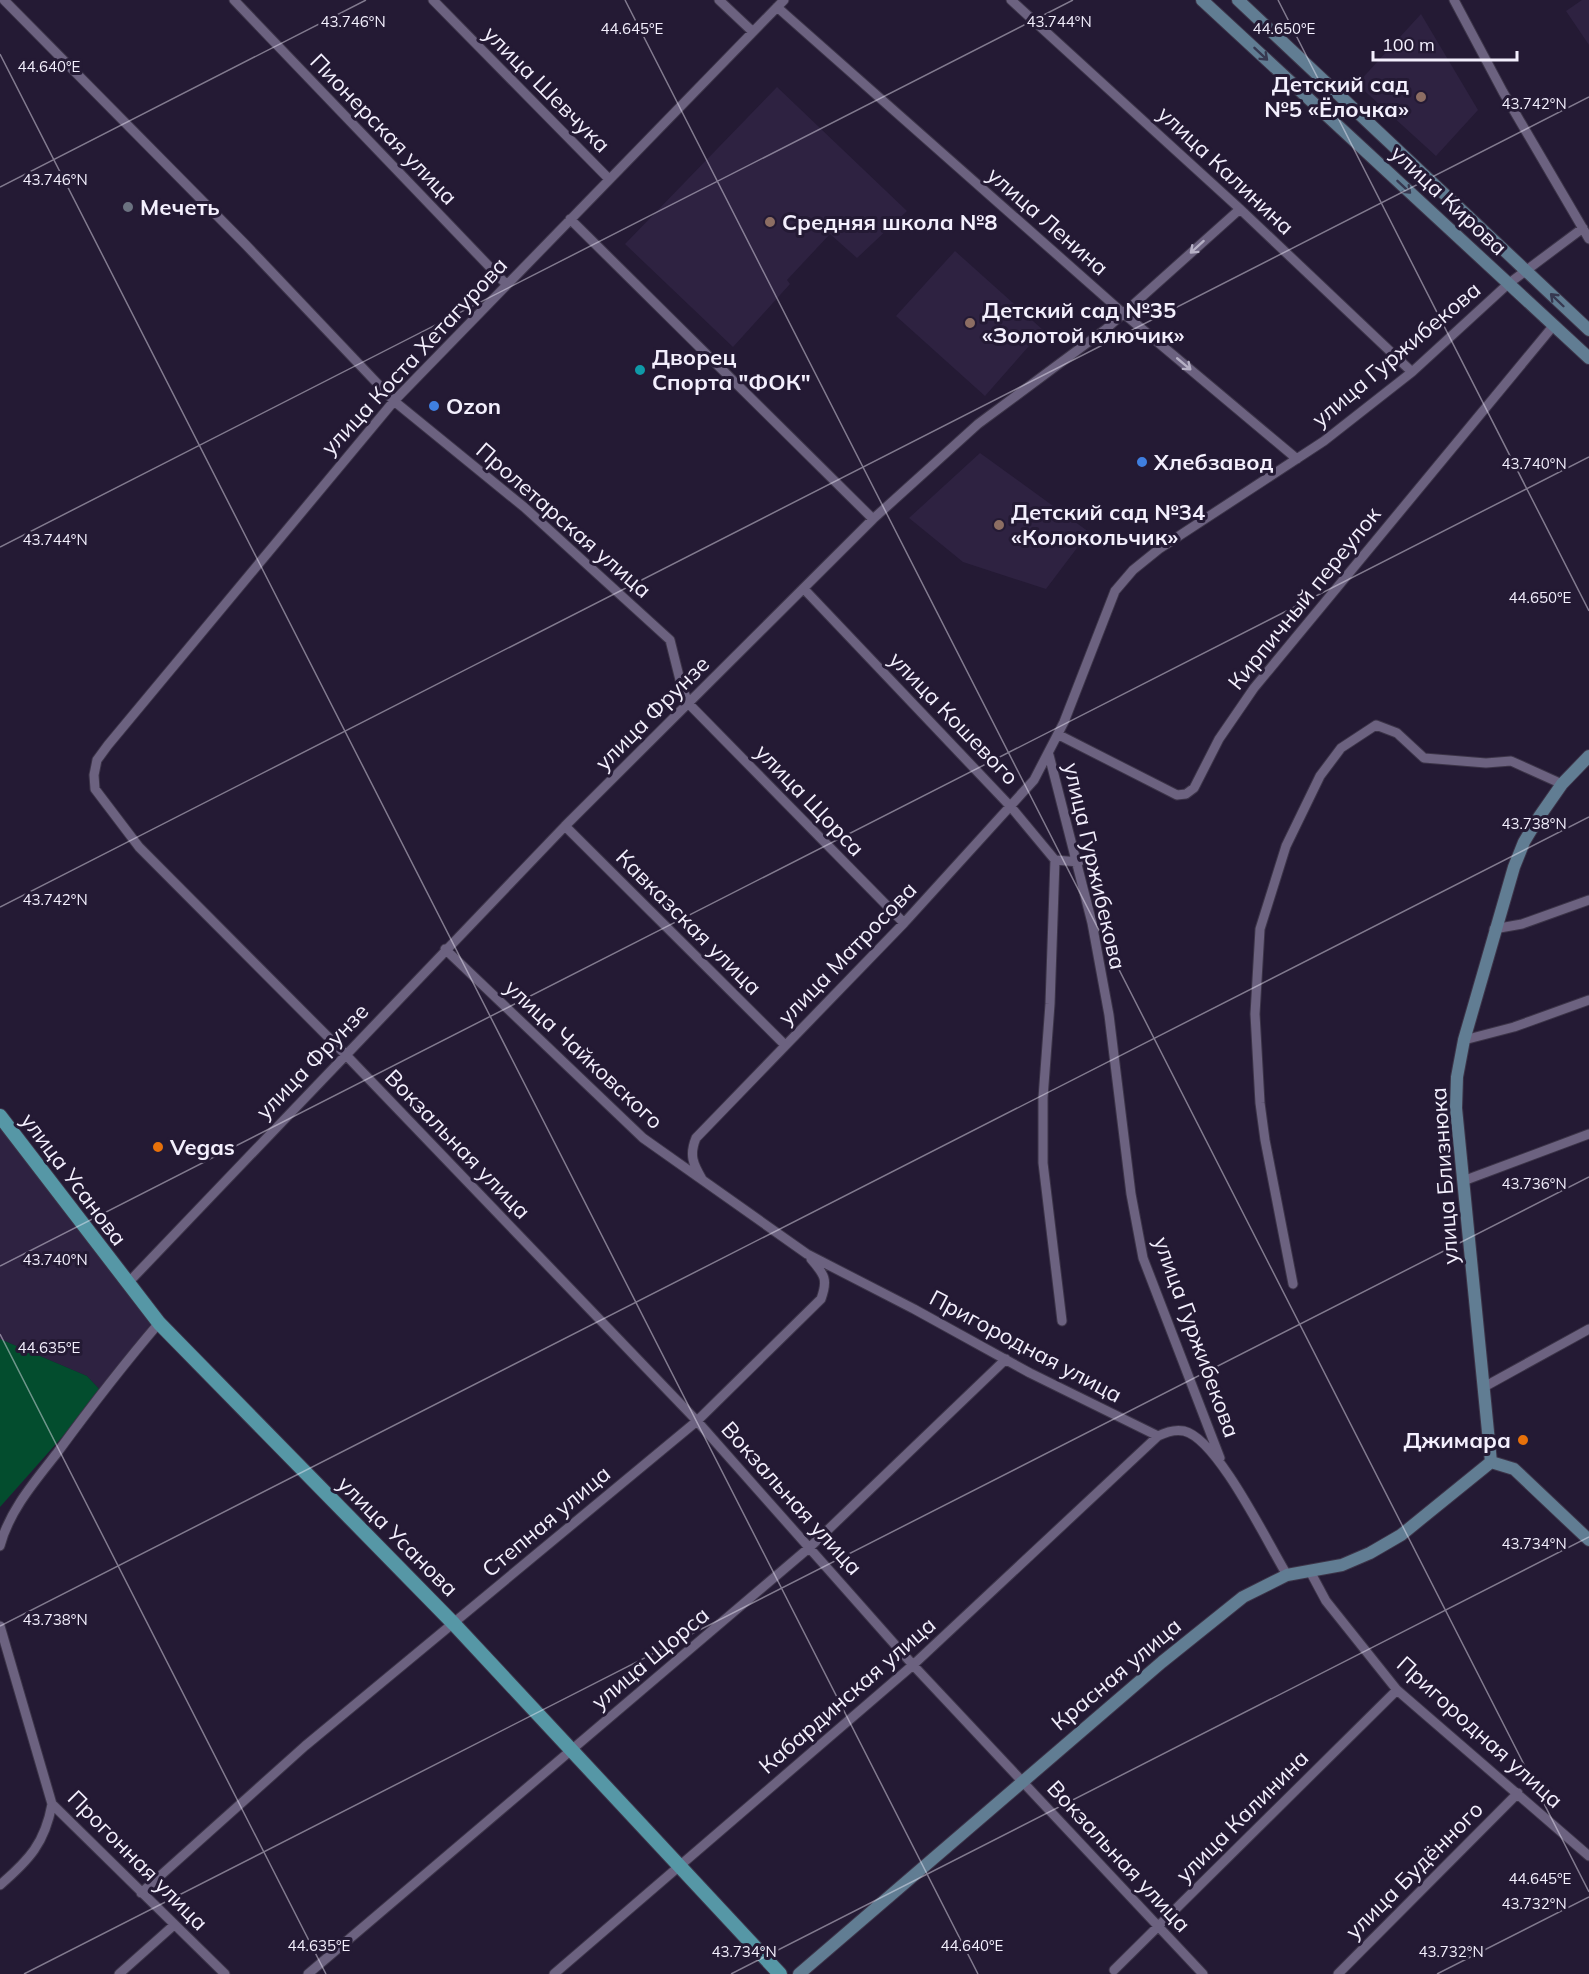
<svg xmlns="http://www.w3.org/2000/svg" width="1589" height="1974" font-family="Mulish,sans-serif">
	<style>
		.built { fill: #2e2241 }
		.green { fill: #034d2e }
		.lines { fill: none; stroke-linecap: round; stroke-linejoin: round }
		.street-casing { stroke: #3c3448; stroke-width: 11 }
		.secondary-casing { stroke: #3c3448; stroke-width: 14 }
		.primary-casing { stroke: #3c3448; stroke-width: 16 }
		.street { stroke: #6c6280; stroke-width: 9 }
		.secondary { stroke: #617d93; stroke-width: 12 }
		.primary { stroke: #5697a6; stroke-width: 14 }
		.oneway { stroke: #363850 }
		.oneway2 { stroke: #b6b0c5 }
		.ticks { fill: none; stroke: #f3effd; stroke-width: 1.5; stroke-opacity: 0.45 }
		.education-dot { fill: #8d6e63; stroke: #241a34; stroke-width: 2 }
		.worship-dot { fill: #6b7280; stroke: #241a34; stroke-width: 2 }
		.culture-dot { fill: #0f9aa8; stroke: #241a34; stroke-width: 2 }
		.shop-dot { fill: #3f7fe0; stroke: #241a34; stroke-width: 2 }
		.food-dot { fill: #e8710a; stroke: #241a34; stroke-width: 2 }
		.labels { text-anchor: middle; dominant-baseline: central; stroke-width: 6; stroke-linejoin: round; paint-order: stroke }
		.poi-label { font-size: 22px; font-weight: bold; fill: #f3effd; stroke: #241a34; text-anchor: start }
		.street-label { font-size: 22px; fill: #f3effd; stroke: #241a34 }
		.ticks-label { font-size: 15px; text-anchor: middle; fill: #f3effd; stroke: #241a34; stroke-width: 6; stroke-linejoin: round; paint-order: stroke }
	</style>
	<rect width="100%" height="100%" fill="#241a34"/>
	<path class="built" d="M1582 0H1589V45L1566 11Z
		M1421 14 1478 110 1436 156 1357 84Z
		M777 87 907 211 857 258 830 234 787 280 790 284 733 347 625 244Z
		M955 251 1043 330 985 396 896 316Z
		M980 453 1089 532 1046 589 963 562 909 518Z
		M0 1116 159 1323 102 1392 87 1376 0 1339Z"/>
	<path class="green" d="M0 1339 87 1376 102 1392 0 1507Z"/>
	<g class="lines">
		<g class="street-casing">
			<path id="street" d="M4 0 246 245 394 401 524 507 670 640 682 688 689 704 904 923
				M234 0 506 284
				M433 0 609 179
				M719 0 753 32
				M784 0 394 401 108 745 97 760 94 775 95 789 139 847 345 1054 697 1421 913 1665 1203 1974
				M1011 0 1240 209 1412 372
				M1454 0 1503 92 1589 239
				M777 7 1123 313 1297 459
				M570 219 873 519
				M804 589 1011 807 1055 860 1079 862
				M1059 735 1177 795 1186 794 1194 788 1219 739 1254 688 1554 325
				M1049 755 1092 923 1109 1015 1131 1194 1143 1258 1220 1458
				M565 826 785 1045
				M1055 860 1050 1004 1043 1098V1163L1062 1321
				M1494 929 1522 924 1589 900
				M445 949 643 1138 807 1254 914 1309 1030 1373 1158 1436C1166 1432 1175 1429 1184 1431 1218 1439 1268 1544 1287 1575
				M1464 1040 1514 1027 1589 1000
				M702 1179C693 1164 689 1155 696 1138L904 923 1034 780 1064 722 1115 591 1133 570 1159 549 1324 441 1412 372 1508 284 1583 228
				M1463 1181 1589 1134
				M127 1284 565 826 873 519 978 424 1106 329 1240 209
				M1293 1284 1265 1140 1260 1103 1255 1014 1260 929 1286 846 1320 776 1341 748 1376 725 1397 733 1424 758 1486 763 1511 761 1562 784
				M1484 1387 1589 1329
				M0 1546C9 1511 35 1481 57 1453 90 1408 123 1365 159 1323
				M1311 1573 1326 1601 1397 1690 1589 1856
				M0 1626 52 1804 225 1974
				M0 1885C29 1860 45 1843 52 1804
				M141 1893 305 1746 697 1421 821 1299C828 1280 825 1275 811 1259
				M1114 1970 1397 1690
				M119 1974 174 1925
				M308 1974 810 1547 1006 1359
				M554 1974 913 1665 1158 1436
				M1338 1974 1518 1793"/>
		</g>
		<g class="secondary-casing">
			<path id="secondary" d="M1202 0 1589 358
				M1238 0 1589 330
				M1491 1462 1456 1108 1457 1077 1464 1040 1514 867 1524 842 1539 817 1562 784 1589 756
				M1491 1462 1514 1469 1589 1540
				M799 1974 1162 1662 1243 1597 1287 1575 1342 1565 1370 1553 1401 1535 1491 1462"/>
		</g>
		<g class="primary-casing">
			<path id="primary" d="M0 1116 159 1323 454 1624 780 1974"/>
		</g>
		<use href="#street" class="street"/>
		<use href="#secondary" class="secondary"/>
		<use href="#primary" class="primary"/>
	</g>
	<defs><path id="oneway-shaft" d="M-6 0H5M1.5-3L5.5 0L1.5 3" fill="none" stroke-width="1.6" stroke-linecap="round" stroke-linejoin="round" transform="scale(1.5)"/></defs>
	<g class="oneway">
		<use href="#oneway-shaft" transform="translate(1261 54) rotate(43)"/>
		<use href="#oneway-shaft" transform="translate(1404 187) rotate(43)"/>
		<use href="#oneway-shaft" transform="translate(1557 300) rotate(-136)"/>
	</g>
	<g class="oneway2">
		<use href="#oneway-shaft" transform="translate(1197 247) rotate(138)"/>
		<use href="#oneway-shaft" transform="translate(1184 364) rotate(40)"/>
	</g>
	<path class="ticks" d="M625 0 1589 1892M1278 0 1589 611M0 54 978 1974M0 187 366 0M0 547 1073 0M0 907 1589 97M0 1266 1589 457M0 1334 326 1974M0 1626 1589 817M24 1974 1589 1177M731 1974 1589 1537M1437 1974 1589 1897"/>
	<g class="education-dot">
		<circle cx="1421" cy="97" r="6"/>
		<circle cx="770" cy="222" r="6"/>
		<circle cx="970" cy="323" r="6"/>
		<circle cx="999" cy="525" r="6"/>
	</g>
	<circle class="worship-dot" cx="128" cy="207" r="6"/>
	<circle class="culture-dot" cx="640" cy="370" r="6"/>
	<g class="shop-dot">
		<circle cx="434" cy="406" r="6"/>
		<circle cx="1142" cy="462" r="6"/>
	</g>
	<g class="food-dot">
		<circle cx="158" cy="1147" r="6"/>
		<circle cx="1523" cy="1440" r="6"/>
	</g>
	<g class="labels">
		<g class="poi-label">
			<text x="1409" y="84" text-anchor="end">Детский сад<tspan x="1409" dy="25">№5 «Ёлочка»</tspan></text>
			<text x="140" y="207">Мечеть</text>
			<text x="782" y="222">Средняя школа №8</text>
			<text x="982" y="310">Детский сад №35<tspan x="982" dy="25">«Золотой ключик»</tspan></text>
			<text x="652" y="357">Дворец<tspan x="652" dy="25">Спорта "ФОК"</tspan></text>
			<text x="446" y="406">Ozon</text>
			<text x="1154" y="462">Хлебзавод</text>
			<text x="1011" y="512">Детский сад №34<tspan x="1011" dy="25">«Колокольчик»</tspan></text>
			<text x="170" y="1147">Vegas</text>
			<text x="1511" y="1440" text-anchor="end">Джимара</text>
		</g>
		<g class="street-label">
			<text transform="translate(547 89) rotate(45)">улица Шевчука</text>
			<text transform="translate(384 129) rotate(46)">Пионерская улица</text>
			<text transform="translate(1226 170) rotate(43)">улица Калинина</text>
			<text transform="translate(1449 200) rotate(43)">улица Кирова</text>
			<text transform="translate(1048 221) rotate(41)">улица Ленина</text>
			<text transform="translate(1396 354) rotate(-40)">улица Гуржибекова</text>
			<text transform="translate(414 356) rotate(-47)">улица Коста Хетагурова</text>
			<text transform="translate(564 520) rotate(41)">Пролетарская улица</text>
			<text transform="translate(1304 598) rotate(-51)">Кирпичный переулок</text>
			<text transform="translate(652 713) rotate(-45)">улица Фрунзе</text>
			<text transform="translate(954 718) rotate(46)">улица Кошевого</text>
			<text transform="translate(810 800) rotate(46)">улица Щорса</text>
			<text transform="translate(1095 866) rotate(77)">улица Гуржибекова</text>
			<text transform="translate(689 922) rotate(45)">Кавказская улица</text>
			<text transform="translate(847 953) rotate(-46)">улица Матросова</text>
			<text transform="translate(584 1054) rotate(43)">улица Чайковского</text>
			<text transform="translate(312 1061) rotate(-46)">улица Фрунзе</text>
			<text transform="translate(458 1144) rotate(46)">Вокзальная улица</text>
			<text transform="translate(1444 1176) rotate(-94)">улица Близнюка</text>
			<text transform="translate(74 1179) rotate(53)">улица Усанова</text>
			<text transform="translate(1197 1337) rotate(70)">улица Гуржибекова</text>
			<text transform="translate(1026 1346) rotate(28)">Пригородная улица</text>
			<text transform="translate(792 1498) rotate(48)">Вокзальная улица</text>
			<text transform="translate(546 1521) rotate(-40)">Степная улица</text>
			<text transform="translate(398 1536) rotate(45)">улица Усанова</text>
			<text transform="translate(650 1658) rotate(-40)">улица Щорса</text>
			<text transform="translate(1116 1674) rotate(-40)">Красная улица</text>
			<text transform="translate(847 1695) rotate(-41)">Кабардинская улица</text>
			<text transform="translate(1480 1732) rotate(42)">Пригородная улица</text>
			<text transform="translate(1242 1816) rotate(-45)">улица Калинина</text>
			<text transform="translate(1119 1856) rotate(47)">Вокзальная улица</text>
			<text transform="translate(138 1860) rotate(45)">Прогонная улица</text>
			<text transform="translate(1414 1870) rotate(-45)">улица Будённого</text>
		</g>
	</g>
	<g class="ticks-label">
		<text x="353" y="27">43.746°N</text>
		<text x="1059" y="27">43.744°N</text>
		<text x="632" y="34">44.645°E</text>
		<text x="1284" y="34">44.650°E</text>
		<text x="49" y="72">44.640°E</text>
		<text x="1534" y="109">43.742°N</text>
		<text x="55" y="185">43.746°N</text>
		<text x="1534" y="469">43.740°N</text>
		<text x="55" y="545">43.744°N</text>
		<text x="1540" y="603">44.650°E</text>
		<text x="1534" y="829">43.738°N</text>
		<text x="55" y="905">43.742°N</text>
		<text x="1534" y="1189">43.736°N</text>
		<text x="55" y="1265">43.740°N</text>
		<text x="49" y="1353">44.635°E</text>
		<text x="1534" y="1549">43.734°N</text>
		<text x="55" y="1625">43.738°N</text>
		<text x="1540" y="1884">44.645°E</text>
		<text x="1534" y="1909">43.732°N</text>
		<text x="319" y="1951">44.635°E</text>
		<text x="972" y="1951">44.640°E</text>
		<text x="744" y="1957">43.734°N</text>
		<text x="1451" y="1957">43.732°N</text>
	</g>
	<path d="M1373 51v9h144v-9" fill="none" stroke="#f3effd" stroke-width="3"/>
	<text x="1382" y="51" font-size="18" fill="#f3effd" stroke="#241a34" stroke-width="4.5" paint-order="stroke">100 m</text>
</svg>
